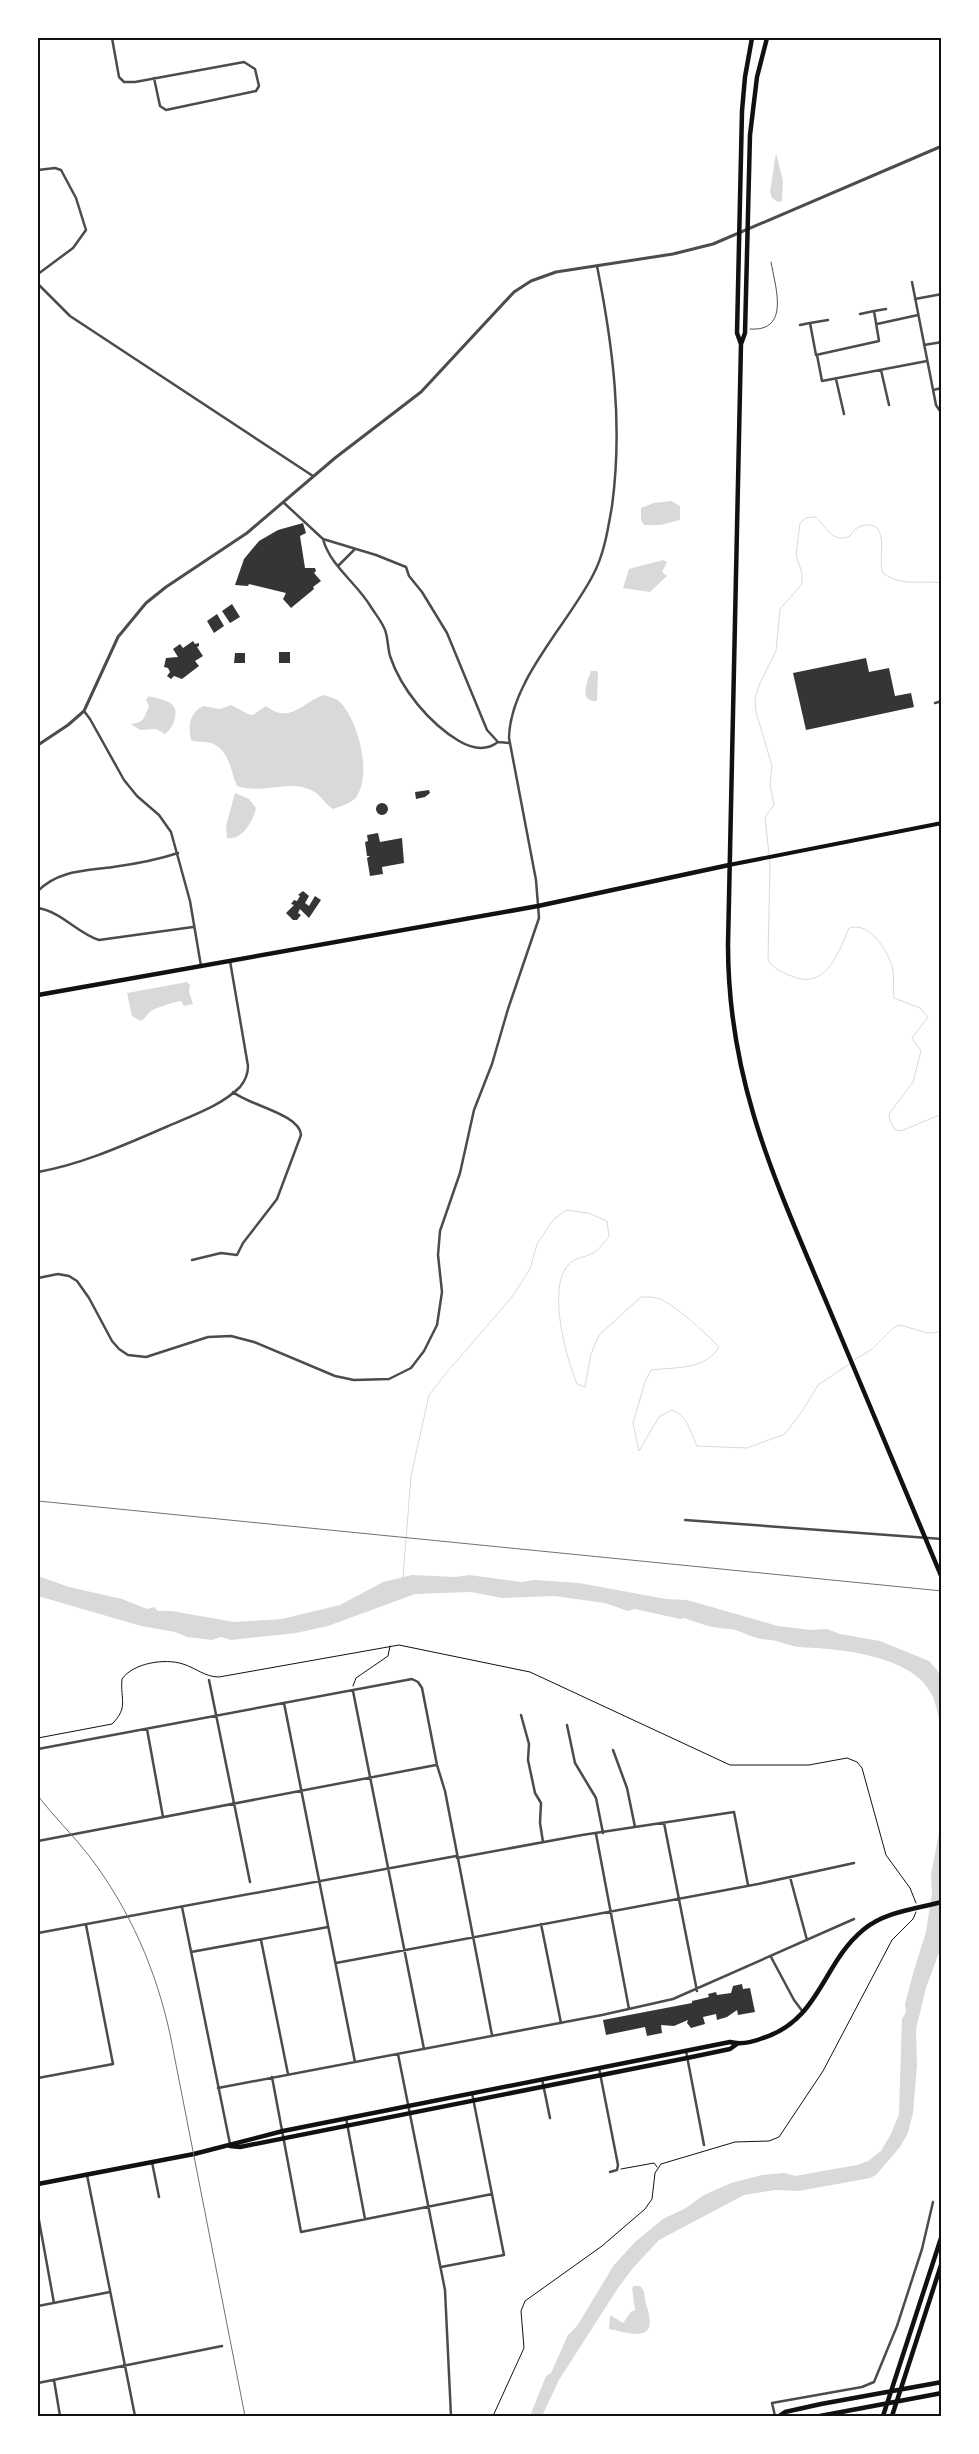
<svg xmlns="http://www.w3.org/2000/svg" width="979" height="2454" font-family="Ubuntu,sans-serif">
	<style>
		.water { fill: #d9d9d9 }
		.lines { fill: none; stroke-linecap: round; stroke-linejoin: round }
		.stream { stroke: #d9d9d9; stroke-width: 1 }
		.building { fill: #353535 }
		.path { stroke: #111; stroke-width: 1 }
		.service { stroke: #4c4c4c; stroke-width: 1 }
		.minor { stroke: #4c4c4c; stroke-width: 2.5 }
		.tertiary { stroke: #4c4c4c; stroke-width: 3 }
		.secondary { stroke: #111; stroke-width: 4 }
		.primary { stroke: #111; stroke-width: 4.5 }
		.rail { stroke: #707070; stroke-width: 1 }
		.neatline { fill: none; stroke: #111; stroke-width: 2 }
	</style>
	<rect width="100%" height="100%" fill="#fff"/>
	<path class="water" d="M776 153 783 181 782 201 778 202 772 198 770 192Z
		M671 501 680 506V520L661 525H644L641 520V508L654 503Z
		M663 560 667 562 662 572 667 576 650 592 623 588 629 569Z
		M591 671H597L598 674 597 701C578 702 587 682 591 671Z
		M324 695C329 697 335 698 339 701 358 719 372 773 357 796 353 803 341 806 333 809 325 804 321 795 313 791 290 778 264 795 237 786 230 770 230 750 211 743 204 741 198 743 191 740 188 725 189 714 203 706L220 709 231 705 248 714 253 715 266 706C291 725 302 702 324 695Z
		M149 696C162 700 179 701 175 717 174 724 171 729 165 734L156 729 140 730 131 724C145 722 143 719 149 706L146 700Z
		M235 793 249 799 256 808C253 821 242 841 227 838L226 826Z
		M187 982 190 985 189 992 193 1004 184 1006 181 1001C177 1001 152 1009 150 1012 146 1015 146 1018 141 1021L132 1016 127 993Z
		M412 1575 456 1577 469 1575 522 1582 534 1580 579 1583 666 1599 687 1600 778 1626 811 1630 827 1629 840 1634 880 1641 929 1661 937 1670 941 1678V1734C940 1722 937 1708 933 1697 914 1654 838 1649 799 1647 791 1646 784 1643 776 1641 769 1639 762 1640 754 1637 746 1635 737 1629 729 1629 714 1628 699 1624 685 1618L680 1619 635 1609 628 1611 605 1603 554 1596 502 1598 471 1592 415 1594 328 1626 296 1633 231 1640 221 1637 212 1640 187 1637 175 1632 141 1626 38 1596V1576L69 1587 122 1599 147 1609 154 1607 158 1611H172L234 1622 282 1619 340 1605 383 1582Z
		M941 1821V1947L926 1988 916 2029 917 2066 913 2113 908 2133 900 2147 876 2175 870 2178 799 2191 775 2190 744 2195 659 2240 633 2268 618 2288 559 2380 542 2416H530L546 2376 551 2373 568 2335 577 2326 614 2265 635 2242 663 2219 686 2208 704 2195 731 2183 762 2175 785 2173 795 2176 857 2165 868 2161 881 2151 891 2134 899 2114 902 2019 906 2012 905 2004 914 1970 926 1932 932 1893 931 1875Z
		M634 2286H640C646 2291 644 2297 646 2304 660 2344 633 2334 609 2329L610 2315 623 2323 631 2312 635 2310 632 2288Z"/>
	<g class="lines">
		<path class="stream" d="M942 583C922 580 901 587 883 573 877 559 891 522 865 525 857 527 854 529 850 536 833 544 826 527 816 517L806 518 800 523 796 555 802 573V584L780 609 776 651 760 683 755 698 756 712 772 766 770 784 774 805 765 817 770 864 768 959C772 968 780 971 789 975 825 992 837 956 849 928 870 921 889 952 893 970 895 979 892 989 894 998L920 1008 928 1017 912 1038 921 1051 913 1082 889 1114 890 1121 895 1130 901 1131 942 1114
			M854 1360 871 1350 893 1328 900 1325 927 1333 942 1332
			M403 1577 411 1476 429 1395 447 1372 512 1297 530 1269 537 1244 553 1220 566 1210 588 1213 607 1221 609 1236C604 1242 599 1250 593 1253 584 1258 575 1257 568 1265 547 1289 566 1357 577 1384L585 1387 591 1354 599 1335 641 1297C647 1297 652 1297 657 1298 671 1301 709 1336 719 1347 706 1370 675 1367 651 1370L645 1382 633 1423 639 1451 659 1417 671 1410C688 1415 690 1432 697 1446L747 1448 785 1434 803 1410 818 1385 851 1363"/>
	</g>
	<path class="building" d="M303 523 306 533 300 536 305 568H315L316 571 314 573 321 581 313 587 314 589 291 608 283 599 286 593 249 584 248 586 235 585 244 559 259 541 278 530Z
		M232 604 240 617 230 623 222 611Z
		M217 614 224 626 214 633 207 621Z
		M193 641 195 644 199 643V646L197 647 203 656 195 661 199 666 182 679 174 676 171 679 167 676 170 672 168 668 164 667 166 658 178 657 173 649 180 644 183 648Z
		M279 652H290V663H279Z
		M235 653H245V663H234Z
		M866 658 869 672 889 668 895 696 911 693 914 707 806 730 793 673Z
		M429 790 430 793 425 797 416 799 415 792Z
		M376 809a6 6 0 1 1 12 0a6 6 0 1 1-12 0Z
		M378 833 380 842 402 838 404 863 382 867 383 874 370 876 367 858 370 856H367L365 842 368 841 367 835Z
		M303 891 309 896 305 903 309 906 315 896 321 900 309 918 300 909 298 913 301 915 297 920H293L286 913 294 905 291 904 294 900 297 901 300 896 298 895Z
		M742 1984 743 1989 750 1988 755 2012 738 2015 737 2010 727 2017 717 2020 716 2014 703 2017 705 2024 691 2028 687 2023 688 2020 674 2026 661 2025 662 2033 647 2036 645 2027 606 2035 603 2020 692 2003V2001L709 1997 708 1994 716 1992 717 1995 731 1993 733 1986Z"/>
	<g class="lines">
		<path class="path" d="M353 1686 356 1678 388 1656 390 1646
			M38 1738 112 1724C129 1707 120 1700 122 1679 133 1663 165 1658 183 1664 196 1668 205 1677 219 1677L399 1645 530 1672 730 1765H809L847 1758 857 1762 862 1768 886 1855 910 1888 916 1903
			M621 2169 654 2163 657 2167
			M493 2416 524 2348 521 2311 525 2301 602 2246 645 2209 652 2199 655 2173 661 2164 735 2142 769 2141 779 2137 823 2071 892 1940 913 1919 916 1912"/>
		<path class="service" d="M750 329C791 332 775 286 771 262"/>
		<path class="minor" d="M112 38 119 77 124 82H135L244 62 255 69 259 86 256 91 166 110 160 106 154 78
			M38 170 55 168 61 170 76 198 86 230 73 248 38 274
			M912 282 936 405 942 414
			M38 284 70 316 313 476
			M915 299 942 294
			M860 314 874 311
			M828 320 810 323 816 355 879 341 874 311 886 309
			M877 324 918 315
			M800 325 810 323
			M924 345 942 342
			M817 355 822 381 927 361
			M881 370 889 405
			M836 379 844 414
			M933 390 942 388
			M283 502 323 539 376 555 406 567 409 576 422 592 447 633 487 730 498 742 509 743
			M323 539C330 566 357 583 371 607 376 615 384 624 386 633 388 641 388 649 390 656 401 689 429 723 459 741 471 748 485 752 498 742
			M338 566 355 549
			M942 621V635
			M935 703 942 701
			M84 711 90 719 124 780 137 796 159 815 171 832 190 901 201 966
			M38 891C58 870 86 871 113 867 135 864 157 860 178 853
			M38 908C62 912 77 933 99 940L193 927
			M38 1172C83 1164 124 1145 166 1127 191 1116 221 1106 240 1087 245 1081 248 1074 248 1066L230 961
			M192 1260 221 1253 237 1255 243 1243 277 1199 301 1135C300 1114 248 1105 233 1092
			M38 1278 58 1274 69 1276 77 1281 89 1298 112 1341 119 1349 128 1355 146 1357 208 1337 231 1336 254 1342 335 1376 354 1380 389 1379 411 1368 424 1351 437 1325 442 1292 438 1255 440 1231 460 1173 474 1110 492 1064 508 1009 539 918 536 880 509 738C510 681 568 624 593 575 604 555 608 529 612 506 623 425 613 346 597 266
			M685 1520 942 1539
			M209 1680 250 1882
			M353 1691 424 2049
			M284 1703 355 2062
			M521 1715 529 1744 528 1760 535 1793 541 1803 540 1823 543 1842
			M567 1725 575 1763 596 1798 603 1833
			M147 1729 163 1817
			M38 1749 412 1679 418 1682 422 1688 437 1765 445 1791 492 2035
			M613 1750 627 1788 635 1827
			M664 1823 697 1991
			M596 1834 629 2009
			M38 1841 436 1765
			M457 1858 582 1835 734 1812 748 1885
			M790 1877 807 1940
			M182 1907 230 2144
			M541 1924 561 2023
			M38 1933 456 1856
			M261 1940 288 2074
			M191 1952 328 1927
			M771 1957 794 2000 803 2012
			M336 1963 758 1884 854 1863
			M686 2051 704 2145
			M398 2054 445 2290 451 2416
			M599 2068 618 2165 617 2170 610 2172
			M272 2077 301 2232 492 2194
			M38 2078 113 2064 86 1925
			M542 2079 550 2118
			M218 2088 602 2015 673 1999 854 1919
			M346 2118 365 2219
			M152 2162 159 2197
			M87 2175 135 2416
			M38 2215 54 2303
			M441 2267 504 2255 472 2093
			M38 2306 110 2292
			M54 2380 60 2416
			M38 2383 222 2346
			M775 2416 772 2403 862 2387 874 2382 897 2326 922 2249 933 2202"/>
		<path class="tertiary" d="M38 745 68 725 84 711 118 637 146 603 166 587 247 533 335 458 421 392 514 292 531 281 556 272 673 254 713 244 942 146"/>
		<path class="secondary" d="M729 865 942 823"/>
		<path class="primary" d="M752 38 745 77 742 111 737 333 741 344 728 945C728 1083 776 1182 828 1306 866 1397 904 1487 942 1578
			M741 344 745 333 750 135 757 77 767 38
			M38 995 538 906 729 865
			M230 2146 240 2147 687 2058 730 2049 737 2044
			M38 2184 194 2154 283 2131 730 2042C741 2045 753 2042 763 2038 820 2020 822 1964 863 1930 884 1912 915 1909 942 1902
			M779 2416 785 2412 821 2404 942 2382
			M820 2416 942 2393
			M883 2416 942 2235
			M892 2416 942 2262"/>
		<path class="rail" d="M38 1501 942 1591
			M38 1796C54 1817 74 1836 90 1857 130 1910 156 1970 170 2034L245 2416"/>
	</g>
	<rect width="979" height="2454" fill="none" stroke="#ffffff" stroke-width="78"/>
	<rect x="39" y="39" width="901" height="2376" class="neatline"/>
</svg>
